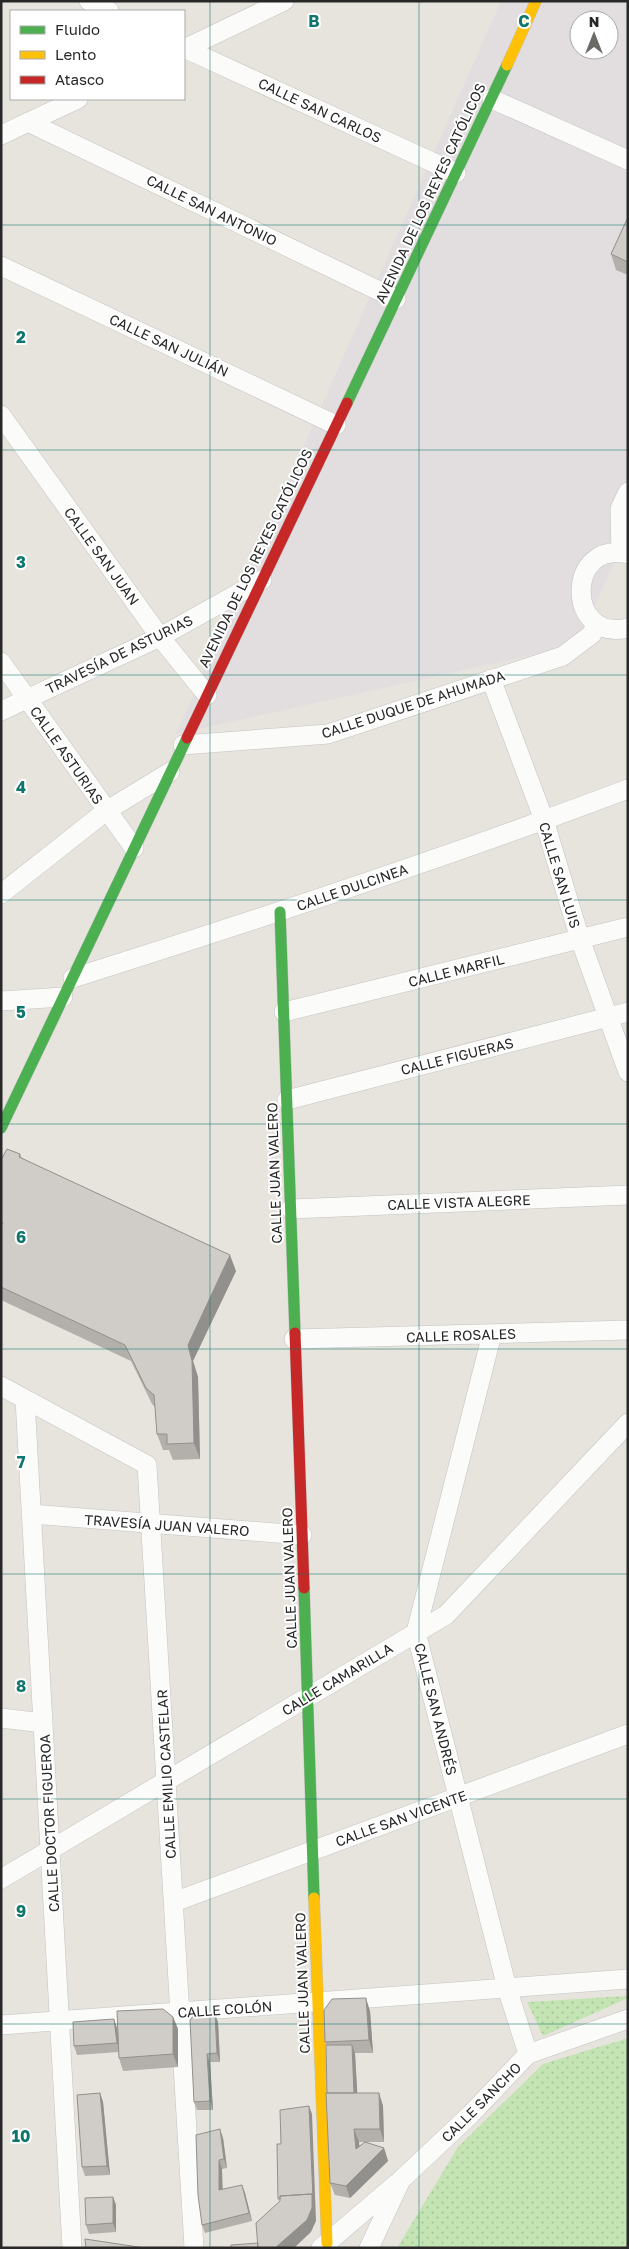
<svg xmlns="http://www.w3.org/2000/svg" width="629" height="2249" font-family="'Golos Text',sans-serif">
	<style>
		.industrial { fill: #e2dee0; fill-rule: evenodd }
		.park { fill: url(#park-dots) }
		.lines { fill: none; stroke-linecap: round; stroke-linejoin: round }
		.street-casing { stroke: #c4c3c3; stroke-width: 20 }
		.fast-casing { stroke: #c4c3c3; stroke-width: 12 }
		.slow-casing { stroke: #c4c3c3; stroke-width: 12 }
		.jam-casing { stroke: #c4c3c3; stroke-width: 12 }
		.street { stroke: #fbfbfa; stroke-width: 19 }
		.fast { stroke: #4caf50; stroke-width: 11 }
		.slow { stroke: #ffc107; stroke-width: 11 }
		.jam { stroke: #c62828; stroke-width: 11 }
		.wall { fill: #b3b0ac; fill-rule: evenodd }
		.shaded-wall { fill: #92908c }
		.building { fill: #d0cdc8; stroke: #92908c }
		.grid { fill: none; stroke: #0f766e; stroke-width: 1; stroke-opacity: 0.55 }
		.labels { text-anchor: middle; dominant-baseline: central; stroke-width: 4; stroke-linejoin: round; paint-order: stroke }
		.street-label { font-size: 14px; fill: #282828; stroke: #fff }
		.grid-label { font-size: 16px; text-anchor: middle; font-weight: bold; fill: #0f766e; stroke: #fff; stroke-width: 4; stroke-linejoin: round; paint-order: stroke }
	</style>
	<defs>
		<pattern id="park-dots" width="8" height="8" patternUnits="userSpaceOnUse" patternTransform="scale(1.25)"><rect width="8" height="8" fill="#c4e4b4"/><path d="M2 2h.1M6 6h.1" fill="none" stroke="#a8c49b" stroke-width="1.8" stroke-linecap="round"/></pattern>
	</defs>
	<rect width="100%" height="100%" fill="#e7e4dd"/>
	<path class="industrial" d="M501 1H628V532L577 645 176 734ZM579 20H609V50H579Z"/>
	<path class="park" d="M628 1996V1998L543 2036 527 2002Z
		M628 2038V2248H397L458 2147 543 2064Z"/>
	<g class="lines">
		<g class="street-casing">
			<path id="street" d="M89 1 109 11
				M184 48 456 173
				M184 49 284 1
				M492 99 628 160
				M28 122 396 299
				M1 135 78 99
				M1 266 336 425
				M1 415 160 637 207 695
				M621 553 620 509 628 492
				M628 554C566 539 565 643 628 628
				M1 662 134 848
				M491 679 544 820 580 939 628 1072
				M1 711 160 637 262 580
				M183 745 328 734 563 656 592 634 596 623
				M1 894 106 811 170 772
				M73 978C260 919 445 858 628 789
				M1 1001 63 997
				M284 1012 628 927
				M287 1100 628 1012
				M291 1209 628 1195
				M492 1334 416 1632 507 1988 528 2054
				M294 1339 628 1330
				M1 1386 147 1465 194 2248
				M25 1399 72 2248
				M31 1514 302 1535
				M1 1718 43 1723
				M1 1879 446 1615 628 1423
				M174 1902 628 1734
				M1 2025 628 1979
				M321 2248 396 2184
				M369 2248 401 2180 471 2114 528 2054 628 2019"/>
		</g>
		<g class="fast-casing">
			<path id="fast" d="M347 403 507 65
				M280 912 295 1333
				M1 1128 187 738
				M304 1588 314 1898"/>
		</g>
		<g class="slow-casing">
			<path id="slow" d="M507 65 536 1
				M314 1898 327 2243"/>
		</g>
		<g class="jam-casing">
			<path id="jam" d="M187 738 347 403
				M295 1333 304 1588"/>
		</g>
		<use href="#street" class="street"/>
		<use href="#fast" class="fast"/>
		<use href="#slow" class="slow"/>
		<use href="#jam" class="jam"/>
	</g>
	<path class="wall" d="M628 217V275L616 270 611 254Z
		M20 1154 22 1158 236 1271 193 1361 198 1377 200 1459 173 1460 169 1450H163L157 1434 155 1407 152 1404 131 1361 1 1300V1160Z
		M370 2011 373 2053H355L357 2093H379L383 2106 384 2142H366L384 2148 388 2161 350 2198 335 2195 330 2183 326 2045 325 2042ZM359 2142H365L359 2146Z
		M215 2014 218 2022 220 2062H210L213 2110H197L194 2102Z
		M173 2017 178 2029V2067L123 2071 119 2058V2052L77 2055 74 2046 114 2019 117 2028 118 2034Z
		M100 2093 103 2102 110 2175 85 2176 82 2167Z
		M223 2138 227 2168 222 2169V2190L242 2185 245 2193 252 2221 205 2233 202 2225Z
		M113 2197 116 2205V2232L89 2234 86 2225Z"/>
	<path class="shaded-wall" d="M230 1255 236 1271 193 1361 198 1377 200 1459 194 1443 188 1345Z
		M366 1998 370 2011 373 2053 369 2040Z
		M215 2014 218 2022 220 2062 217 2053Z
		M173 2017 178 2029V2067L173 2054Z
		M114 2019 117 2028 121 2052 117 2043Z
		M352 2045 355 2053 358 2105 354 2097Z
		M207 2054 210 2062 213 2110 210 2101Z
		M100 2093 103 2102 110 2175 107 2166Z
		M379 2093 383 2106 384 2142 380 2129Z
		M309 2106 312 2114 316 2221 311 2232 294 2248H275Z
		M220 2129 223 2138 227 2168 224 2159Z
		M354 2129 359 2142 361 2161 356 2149Z
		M384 2148 388 2161 350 2198 346 2186Z
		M219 2160 222 2169 223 2199 219 2190Z
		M242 2185 245 2193 252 2221 249 2213Z
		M113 2197 116 2205V2232L113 2223Z"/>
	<path class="building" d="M628 217V262L611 254Z
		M7 1149 20 1154 19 1157 230 1255 188 1345 192 1361 194 1443 167 1444V1434H157L154 1395 146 1388 125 1345 1 1287V1226L3 1223H1V1160Z
		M366 1998 369 2040 325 2042 324 2010 332 1999Z
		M163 2009 173 2017V2054L119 2058 117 2011Z
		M195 2014H215L217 2053 207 2054 210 2101 194 2102 190 2020Z
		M114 2019 117 2043 74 2046 73 2022Z
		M326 2045H352L354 2093H327Z
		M100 2093 107 2166 82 2167 77 2095Z
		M326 2093H379L380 2129H354L356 2149 365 2142 384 2148 346 2186 330 2183Z
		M309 2106 313 2198 312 2194 280 2196V2199H278L277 2144H281L280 2110Z
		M220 2129 224 2159 219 2160V2190L242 2185 249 2213 202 2225 198 2195 196 2135Z
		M312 2194V2208L307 2220 275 2248H258L256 2223 280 2201V2196Z
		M113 2197V2223L86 2225 85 2198Z
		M85 2239 145 2248H86Z
		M258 2243V2248H231V2245Z"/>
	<path class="grid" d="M210 1V2248M419 1V2248M1 225H628M1 450H628M1 675H628M1 900H628M1 1124H628M1 1349H628M1 1574H628M1 1799H628M1 2024H628"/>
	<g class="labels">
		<g class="street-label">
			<text transform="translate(320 110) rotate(25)">CALLE SAN CARLOS</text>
			<text transform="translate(430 193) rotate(-65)">AVENIDA DE LOS REYES CATÓLICOS</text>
			<text transform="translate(212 210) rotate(26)">CALLE SAN ANTONIO</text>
			<text transform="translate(169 345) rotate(25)">CALLE SAN JULIÁN</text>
			<text transform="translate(102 556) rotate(54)">CALLE SAN JUAN</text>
			<text transform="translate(255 558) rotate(-64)">AVENIDA DE LOS REYES CATÓLICOS</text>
			<text transform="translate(119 654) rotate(-26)">TRAVESÍA DE ASTURIAS</text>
			<text transform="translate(413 704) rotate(-18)">CALLE DUQUE DE AHUMADA</text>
			<text transform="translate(67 755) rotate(55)">CALLE ASTURIAS</text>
			<text transform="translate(560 875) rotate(73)">CALLE SAN LUIS</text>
			<text transform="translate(352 887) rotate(-19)">CALLE DULCINEA</text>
			<text transform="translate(456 970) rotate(-14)">CALLE MARFIL</text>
			<text transform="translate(457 1056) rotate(-14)">CALLE FIGUERAS</text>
			<text transform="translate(274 1173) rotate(-92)">CALLE JUAN VALERO</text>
			<text transform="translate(459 1202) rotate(-2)">CALLE VISTA ALEGRE</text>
			<text transform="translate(461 1335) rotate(-2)">CALLE ROSALES</text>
			<text transform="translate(167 1525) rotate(4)">TRAVESÍA JUAN VALERO</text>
			<text transform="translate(289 1578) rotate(-92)">CALLE JUAN VALERO</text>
			<text transform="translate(337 1679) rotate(-31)">CALLE CAMARILLA</text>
			<text transform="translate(436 1709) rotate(76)">CALLE SAN ANDRÉS</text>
			<text transform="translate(166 1774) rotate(-93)">CALLE EMILIO CASTELAR</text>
			<text transform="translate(401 1818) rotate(-20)">CALLE SAN VICENTE</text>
			<text transform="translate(49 1823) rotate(-93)">CALLE DOCTOR FIGUEROA</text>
			<text transform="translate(302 1983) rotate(-92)">CALLE JUAN VALERO</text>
			<text transform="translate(225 2009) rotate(-4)">CALLE COLÓN</text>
			<text transform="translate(481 2102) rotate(-45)">CALLE SANCHO</text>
		</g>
	</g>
	<g class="grid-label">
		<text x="314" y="27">B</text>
		<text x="524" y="27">C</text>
		<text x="21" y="343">2</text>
		<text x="21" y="568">3</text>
		<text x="21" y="793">4</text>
		<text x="21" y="1018">5</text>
		<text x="21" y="1243">6</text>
		<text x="21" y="1468">7</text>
		<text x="21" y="1692">8</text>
		<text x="21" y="1917">9</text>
		<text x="21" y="2142">10</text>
	</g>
	<rect width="629" height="2249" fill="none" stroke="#282828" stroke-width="5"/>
	<rect x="10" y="10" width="175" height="90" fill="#ffffff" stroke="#a9a9a9"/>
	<rect x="20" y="26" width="25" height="8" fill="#4caf50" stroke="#a9a9a9"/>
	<text x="55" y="35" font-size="15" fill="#282828">Fluido</text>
	<rect x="20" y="51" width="25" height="8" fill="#ffc107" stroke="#a9a9a9"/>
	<text x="55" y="60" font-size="15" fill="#282828">Lento</text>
	<rect x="20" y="76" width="25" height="8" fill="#c62828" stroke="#a9a9a9"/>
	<text x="55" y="85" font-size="15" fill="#282828">Atasco</text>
	<g transform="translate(594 35)"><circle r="24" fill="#ffffff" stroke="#a9a9a9"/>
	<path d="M0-4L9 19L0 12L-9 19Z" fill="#6b6a67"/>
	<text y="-8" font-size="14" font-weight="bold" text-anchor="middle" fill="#282828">N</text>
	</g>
</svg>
